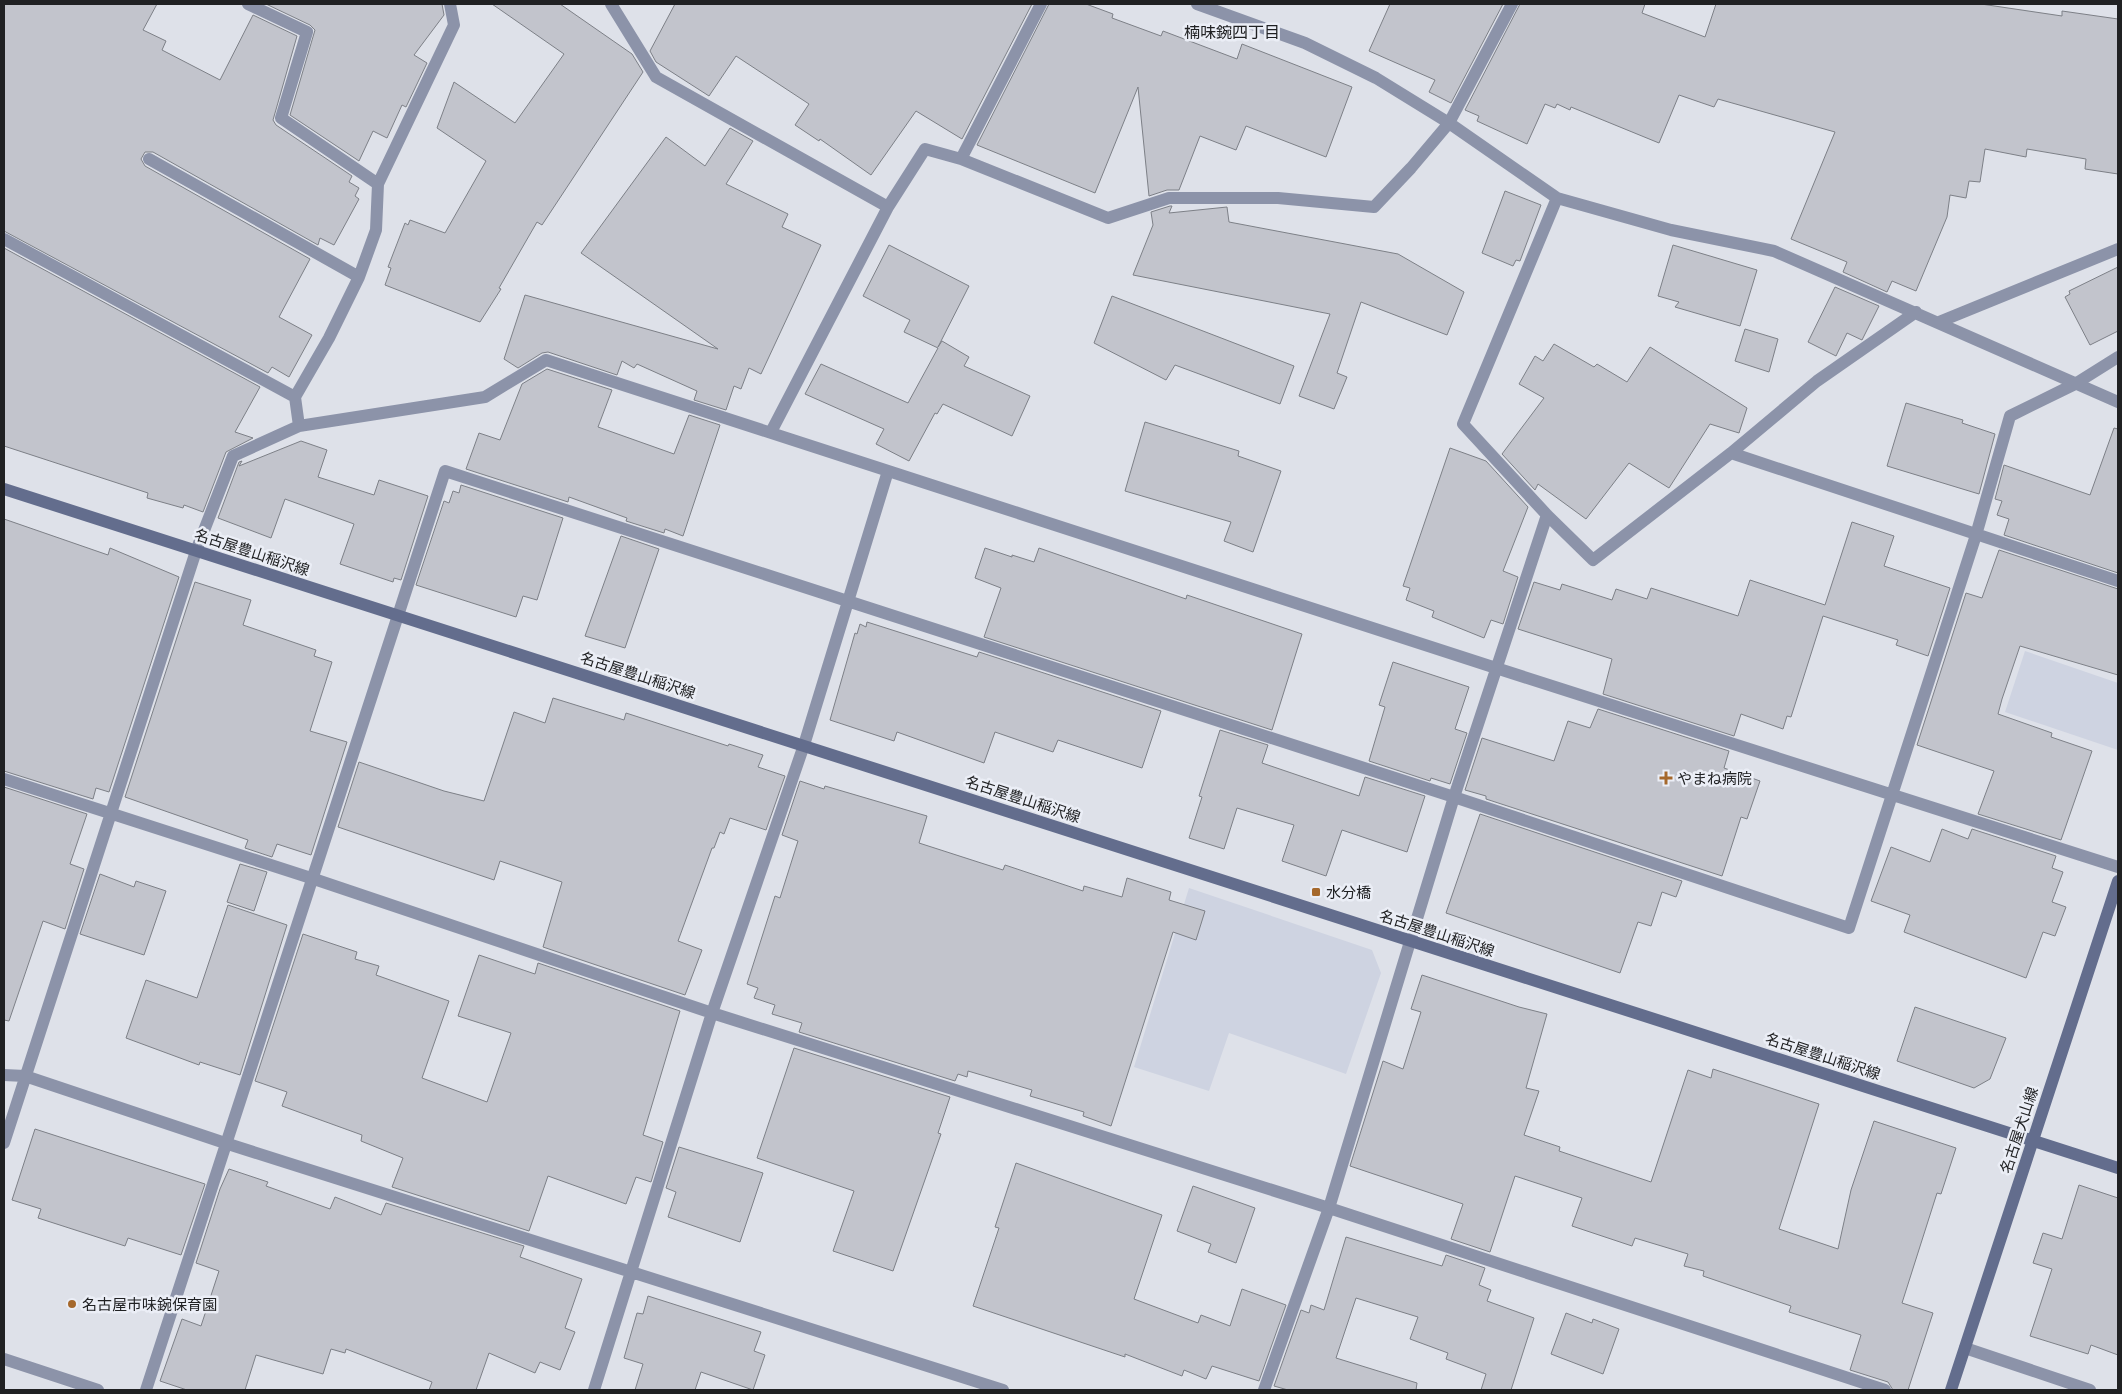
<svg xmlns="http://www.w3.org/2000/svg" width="2122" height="1394" font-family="Inter,'Noto Sans JP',sans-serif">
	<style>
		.built { fill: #ced3e1 }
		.building { fill: #c2c4cc; stroke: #7d8087 }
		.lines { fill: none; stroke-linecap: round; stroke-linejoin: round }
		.street { stroke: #8c93a9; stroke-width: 12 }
		.secondary { stroke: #636d8d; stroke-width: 12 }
		.poi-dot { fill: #a5682c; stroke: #ebeef6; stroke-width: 2 }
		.labels { text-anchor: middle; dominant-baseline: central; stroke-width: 5; stroke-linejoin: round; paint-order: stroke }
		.street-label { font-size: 15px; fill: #202123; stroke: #ebeef6 }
		.poi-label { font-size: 15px; fill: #202123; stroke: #ebeef6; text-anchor: start }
		.neighbourhood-label { font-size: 16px; fill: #202123; stroke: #ebeef6 }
	</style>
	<rect width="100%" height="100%" fill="#dee1e9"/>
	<path class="built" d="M2025 651 2118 683V750L2005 712Z
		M1189 888 1372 950 1381 973 1346 1074 1229 1033 1209 1091 1134 1067Z"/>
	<path class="building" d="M4 4H157L143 30 166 41 162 50 220 80 253 15 297 36 273 120 276 125 352 176 349 182 359 188 355 196 359 199 334 245 320 238 318 245 153 152H145L141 159 145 166 310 259 279 317 312 335 289 377 272 367 268 373 4 231Z
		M266 4H442L444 15 414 55 427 63 406 107 402 105 387 138 373 131 359 161 290 115 315 30 310 25Z
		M492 4H560L632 54 643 72 542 225 537 222 499 288 501 289 480 322 385 285 391 268 388 267 405 223 408 225 410 220 445 233 486 161 437 128 454 82 515 123 564 54Z
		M675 4H1032L962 139 916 111 871 175 820 139 819 141 795 125 809 104 736 56 709 96 656 62 650 51Z
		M1049 4H1086L1113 14 1112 18 1161 36 1163 31 1237 59 1242 44 1352 87 1326 157 1246 126 1236 150 1200 136 1179 190H1167L1149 196 1138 87 1095 193 977 145Z
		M1390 4H1503L1451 103 1429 92 1435 80 1369 51Z
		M1520 4H1645L1642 13 1705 37 1716 4H1981L2062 16V11L2118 19V174L2085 169 2086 159 2027 149 2026 157 1985 149 1980 182 1969 181 1966 198 1950 195 1947 217 1916 291 1892 281 1887 292 1843 272 1847 262 1791 239 1835 132 1718 99 1714 107 1679 95 1659 143 1571 107 1570 110 1557 104 1555 108 1545 104 1527 144 1477 121 1479 116 1465 110Z
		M730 128 753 141 726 184 788 214 782 227 821 245 761 374 749 368 741 389 734 386 726 410 694 400 697 391 637 364 634 368 622 361 617 375 548 352 542 353 518 368 504 359 525 295 718 349 581 253 666 137 705 166Z
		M1505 191 1541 205 1520 261 1516 260 1513 266 1482 253Z
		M1170 206H1172L1169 213 1227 207 1229 222 1398 254 1464 292 1447 335 1361 302 1337 373 1347 377 1334 409 1299 396 1330 314 1133 275 1153 225 1151 212Z
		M889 245 969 286 938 347 942 341 969 357 964 366 1030 396 1012 436 943 404 937 414 935 413 909 461 876 444 884 429 805 394 821 364 908 403 938 348 904 332 910 320 863 296Z
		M1673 245 1757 270 1740 326 1675 307 1679 302 1658 296Z
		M4 248 260 387 235 432 253 438 226 452 203 512 184 505 183 508 147 498 148 493 4 446Z
		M2118 267V331L2090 345 2065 297 2070 294 2069 291Z
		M1835 287 1879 306 1862 340 1847 333 1836 356 1808 342Z
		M1112 296 1294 366 1280 404 1175 365 1166 380 1094 343Z
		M1745 329 1778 339 1769 372 1735 361Z
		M1554 344 1594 367 1597 364 1627 382 1650 347 1747 408 1739 433 1710 424 1669 488 1629 463 1586 519 1538 484 1535 490 1502 454 1544 398 1519 384 1535 356 1543 361Z
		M547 369 612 390 598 427 674 454 689 415 720 425 683 536 665 529 664 533 626 521 627 518 569 497 568 502 466 469 479 433 500 440 522 384Z
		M1906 403 1963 420 1962 423 1995 434 1979 494 1887 466Z
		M1145 422 1239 451 1238 456 1281 471 1253 552 1224 541 1231 522 1125 491Z
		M2114 428 2118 429V573L2004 535 2009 519 1997 515 2002 501 1995 499 2004 465 2090 495Z
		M301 441 327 450 318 477 374 495 379 480 428 496 401 580 394 578 393 582 340 564 354 524 285 499 271 538 218 518 239 462 242 461 239 466Z
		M1450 448 1486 461 1528 507 1503 571 1518 577 1503 624 1491 620 1484 638 1432 617 1434 611 1406 600 1410 588 1403 586Z
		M461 485 563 518 537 600 523 596 516 617 416 585 444 501 449 503 453 491 459 493Z
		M4 519 108 555 110 548 179 577 109 792 96 788 93 799 4 771Z
		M1852 522 1894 536 1884 566 1950 588 1928 656 1896 645 1898 640 1823 616 1791 717 1787 716 1783 729 1741 714 1734 736 1603 694 1612 659 1518 629 1534 582 1560 590 1562 584 1612 600 1616 589 1647 599 1651 588 1738 616 1750 580 1825 605Z
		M621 536 659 549 625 648 585 636Z
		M985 548 1012 557V555L1034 562 1039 548 1186 599 1187 595 1302 634 1272 730 984 637 1001 588 975 578Z
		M1999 550 2118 589V675L2020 646 2002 699 1998 714 2052 733 2051 737 2092 751 2061 840 1978 814 1994 771 1917 745 1966 593 1982 598Z
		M195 582 251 600 243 625 316 650 314 656 332 662 310 731 347 742 311 855 277 844 272 857 245 848 248 840 125 797Z
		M867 622 977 657 979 652 1161 711 1142 768 1058 740 1053 752 995 732 984 763 897 732 894 741 830 720 855 633 857 634 860 624 866 627Z
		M1393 662 1469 687 1455 729 1467 733 1450 784 1431 778 1430 781 1369 761 1385 707 1379 705Z
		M553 698 624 720 626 713 728 746 729 744 763 755 758 767 785 776 766 830 730 818 724 834 720 832 714 848H712L678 941 702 950 685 995 543 947 562 882 500 861 494 880 338 827 359 762 444 791 484 801 514 712 545 723Z
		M1598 709 1729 751 1724 768 1760 781 1747 819 1741 817 1722 876 1486 799V796L1465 790 1482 738 1554 761 1568 721 1590 728Z
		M1220 730 1268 745 1262 763 1359 796 1365 777 1425 796 1407 852 1342 830 1326 876 1282 861 1294 825 1237 808 1224 849 1189 838 1202 797 1199 796Z
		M800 781 824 789 825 786 927 816 919 843 978 862 1003 870 1005 865 1083 891 1084 886 1122 897 1127 878 1171 892 1169 900 1205 911 1196 940 1173 932 1111 1126 1083 1116 1084 1112 1030 1096 1032 1090 968 1071 967 1077 958 1074 955 1081 799 1032 802 1023 772 1014 775 1005 754 998 758 988 747 984 775 896 780 898 798 841 782 835Z
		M4 787 87 814 70 864 84 869 65 929 43 921 9 1021 4 1020Z
		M1480 814 1682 881 1676 897 1662 892 1651 926 1638 922 1620 973 1446 913Z
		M1942 829 1968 839 1972 829 2056 856 2052 868 2063 872 2052 902 2066 907 2055 936 2043 932 2026 978 1904 932 1910 915 1871 901 1891 847 1930 862Z
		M240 864 267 872 254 911 227 902Z
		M100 874 134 887 136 881 166 891 144 955 80 934Z
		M228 905 287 925 240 1075 200 1062 199 1065 126 1038 146 980 197 998Z
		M303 934 357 952 355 959 379 966 376 975 449 1001 422 1078 487 1102 511 1033 458 1016 479 955 535 974 538 963 680 1011 643 1135 663 1142 651 1182 636 1177 626 1204 548 1176 529 1231 392 1187 403 1158 361 1141 362 1135 282 1106 287 1092 255 1081Z
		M1422 975 1519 1007 1547 1014 1526 1088 1539 1091 1524 1135 1560 1147 1559 1151 1651 1182 1688 1070 1711 1078 1713 1069 1819 1104 1779 1229 1838 1249 1851 1190 1874 1121 1956 1148 1941 1194 1937 1193 1902 1303 1933 1313 1908 1390H1893L1888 1382 1850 1370 1861 1335 1789 1312 1791 1306 1703 1276 1704 1271 1684 1266 1688 1254 1635 1238 1632 1246 1572 1226 1582 1198 1515 1176 1490 1252 1451 1239 1463 1204 1350 1166 1383 1061 1403 1069 1421 1012 1411 1009Z
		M1915 1007 2006 1038 1990 1079 1974 1088 1897 1061Z
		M794 1048 950 1097 938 1133 941 1134 893 1271 833 1251 854 1191 757 1158Z
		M35 1129 205 1184 181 1255 128 1238 125 1246 38 1218 41 1209 12 1200Z
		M679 1147 763 1173 740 1242 668 1217 676 1192 666 1188Z
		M1016 1163 1162 1215 1134 1299 1198 1323 1201 1315 1230 1326 1242 1289 1286 1305 1259 1381 1212 1366 1206 1379 1184 1370 1182 1376 1125 1354V1357L973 1306 999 1228 995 1227Z
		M229 1169 268 1182 266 1186 330 1209 335 1197 381 1215 386 1203 524 1246 520 1257 582 1279 565 1328 575 1332 560 1370 540 1362 535 1373 489 1353 476 1390H429L432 1382 346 1349 345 1353 331 1349 323 1374 256 1355 245 1390H187L160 1381 182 1319 201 1326 219 1271 196 1263 220 1189Z
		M2079 1185 2118 1198V1355L2091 1345 2088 1354 2030 1336 2052 1269 2033 1263 2043 1233 2062 1239Z
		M1193 1186 1255 1208 1236 1263 1208 1252 1211 1244 1177 1231Z
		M1346 1237 1442 1266 1446 1255 1485 1268 1479 1285 1491 1290 1487 1301 1534 1318 1511 1390H1481L1486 1374 1446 1359 1448 1353 1410 1339 1418 1317 1356 1298 1336 1358 1417 1383 1416 1390H1288L1274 1386 1301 1310 1309 1313 1311 1305 1324 1310Z
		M648 1296 761 1332 754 1351 765 1355 753 1390 701 1372 695 1390H635L643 1364 624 1358 637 1313 643 1314Z
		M1566 1313 1592 1323 1593 1319 1619 1329 1603 1374 1551 1354Z"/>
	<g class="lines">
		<path class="street" d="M248 4 307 32 281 118 378 184 376 230 359 277 329 338 295 397 299 426
			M611 4 656 77 888 207
			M1197 4 1305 43 1376 78 1449 123 1557 198 1671 230 1774 251 2118 402
			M149 159 359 277
			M961 159 1108 218 1169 198H1278L1374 207 1411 168 1449 123 1512 4
			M378 184 454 25 450 4
			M1557 198 1463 424 1547 515 1593 560 1731 453 1817 381 1916 312
			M4 239 295 397
			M1939 322 2118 249
			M771 432 888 207 925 149 961 159 1041 4
			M1731 453 2118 581
			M4 779 314 879 712 1013 1329 1208 1885 1390
			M4 1075 25 1076 225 1143 1003 1390
			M4 1143 196 551 233 456 299 426 485 397 546 360 1496 668 2118 867
			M1965 1348 2090 1390
			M4 1359 98 1390
			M146 1390 445 471 1454 797 1849 928 1976 535 2010 416 2075 384 2118 357
			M594 1390 712 1013 804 745 888 471
			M1264 1390 1329 1208 1454 797 1547 515"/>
		<path class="secondary" d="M4 489 2118 1168
			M1951 1390 2118 881"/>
	</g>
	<g class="poi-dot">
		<path d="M1663.5 770.5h5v5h5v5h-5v5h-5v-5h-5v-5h5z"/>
		<rect x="1311" y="887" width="10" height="10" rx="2.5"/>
		<circle cx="72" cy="1304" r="5"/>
	</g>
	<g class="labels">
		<g class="street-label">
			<text transform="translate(252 552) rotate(18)">名古屋豊山稲沢線</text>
			<text transform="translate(638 675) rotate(18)">名古屋豊山稲沢線</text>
			<text transform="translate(1023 799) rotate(18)">名古屋豊山稲沢線</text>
			<text transform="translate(1437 933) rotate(18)">名古屋豊山稲沢線</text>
			<text transform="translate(1823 1056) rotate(18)">名古屋豊山稲沢線</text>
			<text transform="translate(2019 1130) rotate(-72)">名古屋犬山線</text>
		</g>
		<g class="poi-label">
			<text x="1677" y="778">やまね病院</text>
			<text x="1326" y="892">水分橋</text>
			<text x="82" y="1304">名古屋市味鋺保育園</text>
		</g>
		<g class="neighbourhood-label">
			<text x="1232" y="32">楠味鋺四丁目</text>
		</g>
	</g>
	<rect width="2122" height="1394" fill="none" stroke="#202123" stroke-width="10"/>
</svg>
